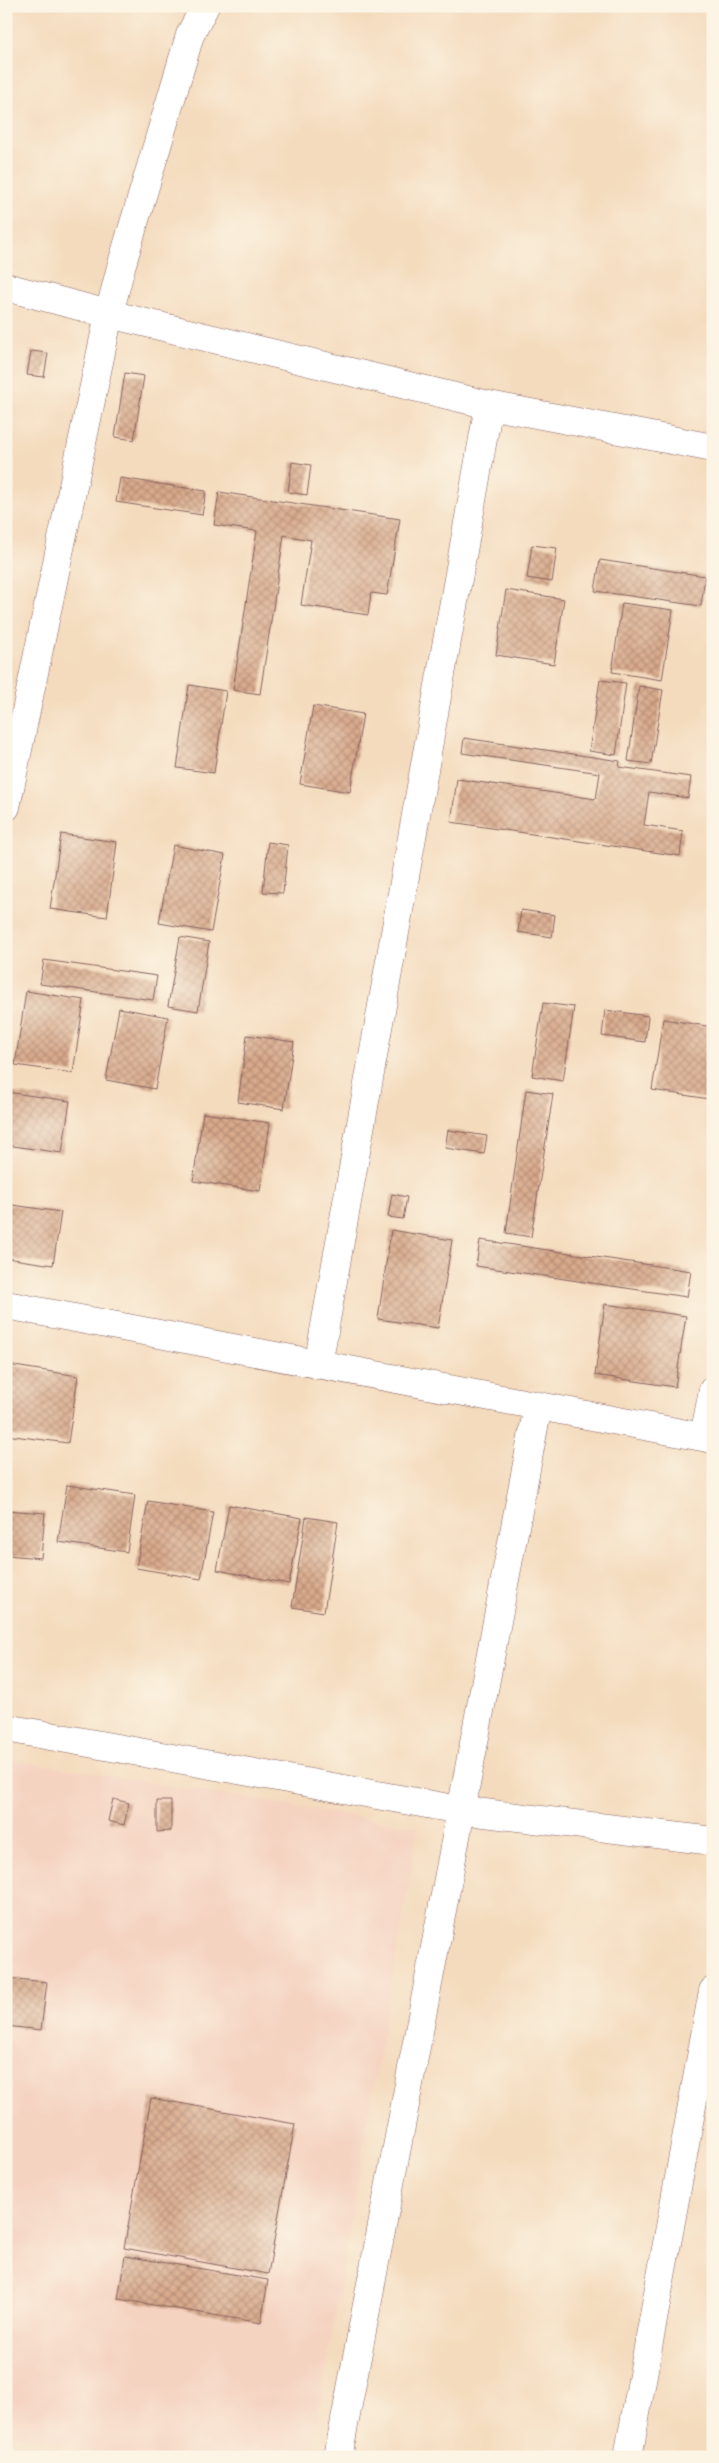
<svg xmlns="http://www.w3.org/2000/svg" width="719" height="2463" font-family="'Old Standard TT',serif">
	<style>
		.built { fill: #f5d3c1 }
		.building { fill: url(#building-cross-hatch) }
		.lines { fill: none; stroke-linecap: round; stroke-linejoin: round }
		.minor-casing { stroke: #86615e; stroke-width: 29 }
		.minor { stroke: #fff; stroke-width: 28 }
	</style>
	<defs>
		<pattern id="building-cross-hatch" width="8" height="8" patternUnits="userSpaceOnUse" patternTransform="scale(1.25)"><rect width="8" height="8" fill="#d9aa8c"/><path d="M0 0l8 8M0 8l8-8" fill="none" stroke="#b28a73"/></pattern>
	</defs>
	<rect width="100%" height="100%" fill="#fcf5e5"/>
	<filter id="ink" filterUnits="userSpaceOnUse"><feTurbulence type="fractalNoise" baseFrequency=".02" numOctaves="2"/><feDisplacementMap in="SourceGraphic" scale="10" xChannelSelector="R" yChannelSelector="G"/><feConvolveMatrix kernelMatrix="1 2 1 2 8 2 1 2 1" color-interpolation-filters="sRGB"/></filter>
	<filter id="wash" filterUnits="userSpaceOnUse"><feTurbulence type="fractalNoise" baseFrequency=".0096" numOctaves="4" result="noise"/><feDisplacementMap in="SourceGraphic" scale="20" xChannelSelector="R" yChannelSelector="G"/><feGaussianBlur stdDeviation="1.12" result="paint"/><feColorMatrix in="noise" values="0 0 0 0 0 0 0 0 0 0 0 0 0 0 0 0 0 1.4 0 .05"/><feComposite in="paint" operator="in"/></filter>
	<g filter="url(#wash)">
		<rect width="100%" height="100%" fill="#f4dbbe"/>
		<path class="built" d="M6 1759 418 1827 311 2457H113L6 2432Z"/>
		<g id="blocks">
			<path class="building" d="M31 351 48 353 44 377 27 375Z
				M125 373 144 376 134 440 115 437Z
				M292 462 311 465 307 495 288 492Z
				M120 478 206 491 202 515 116 502Z
				M219 492 400 519 387 595 371 593 368 615 301 605 311 540 284 535 260 694 233 690 257 531 214 525Z
				M532 545 557 548 552 582 527 578Z
				M600 560 705 576 701 606 595 591Z
				M506 590 564 599 554 664 496 655Z
				M622 603 673 610 662 680 612 672Z
				M600 680 626 683 616 755 589 751Z
				M189 685 226 691 214 773 177 768Z
				M639 686 663 690 651 764 628 761Z
				M313 706 363 714 350 792 300 784Z
				M464 738 620 761 619 767 691 777 688 798 649 792 644 825 683 831 680 856 451 822 457 779 596 799 600 773 462 753Z
				M61 834 117 842 107 917 50 909Z
				M268 842 288 845 283 893 263 892Z
				M173 845 225 855 211 932 159 923Z
				M521 910 555 915 552 937 518 932Z
				M180 937 209 942 198 1011 168 1006Z
				M44 960 157 976 153 1000 40 984Z
				M26 991 84 1000 73 1073 15 1065Z
				M543 1003 574 1007 563 1081 532 1076Z
				M119 1008 168 1017 155 1089 106 1080Z
				M605 1010 648 1016 645 1042 602 1036Z
				M663 1019 713 1027V1074L709 1099 652 1090Z
				M247 1035 294 1042 284 1109 238 1102Z
				M526 1090 553 1094 531 1237 506 1233Z
				M6 1092 70 1101 62 1153 6 1145Z
				M203 1113 270 1123 260 1191 193 1181Z
				M448 1130 487 1136 484 1154 445 1148Z
				M392 1194 407 1197 403 1219 388 1217Z
				M6 1204 61 1212 53 1265 6 1258Z
				M391 1230 452 1240 438 1328 378 1319Z
				M480 1240 691 1271 687 1297 476 1266Z
				M605 1304 686 1316 675 1387 595 1375Z
				M8 1365 78 1376 68 1443 6 1435Z
				M67 1485 135 1495 127 1552 58 1542Z
				M148 1501 213 1512 201 1579 136 1568Z
				M229 1505 302 1518 289 1584 217 1570Z
				M6 1510 45 1513 41 1558 6 1555Z
				M306 1517 338 1522 324 1612 292 1607Z
				M113 1799 129 1803 124 1825 108 1821Z
				M157 1801H171V1831L157 1832Z
				M6 1978 47 1982 41 2030 6 2026Z
				M151 2098 295 2124 268 2274 124 2248Z
				M125 2256 268 2280 261 2323 118 2299Z"/>
		</g>
	</g>
	<g filter="url(#ink)">
		<use href="#blocks" fill-opacity="0" stroke="#86615e" stroke-width="1"/>
		<g class="lines">
			<g class="minor-casing">
				<path id="minor" d="M6 287 109 314 489 405 713 448
					M6 807 109 314 121 267 190 35 205 6
					M6 1305 713 1439
					M318 1365 489 405
					M704 1437 713 1390
					M6 1728 460 1810 713 1841
					M338 2457 538 1406
					M628 2457 713 1991"/>
			</g>
			<use href="#minor" class="minor"/>
		</g>
	</g>
	<rect width="719" height="2463" fill="none" stroke="#fcf5e5" stroke-width="25"/>
</svg>
